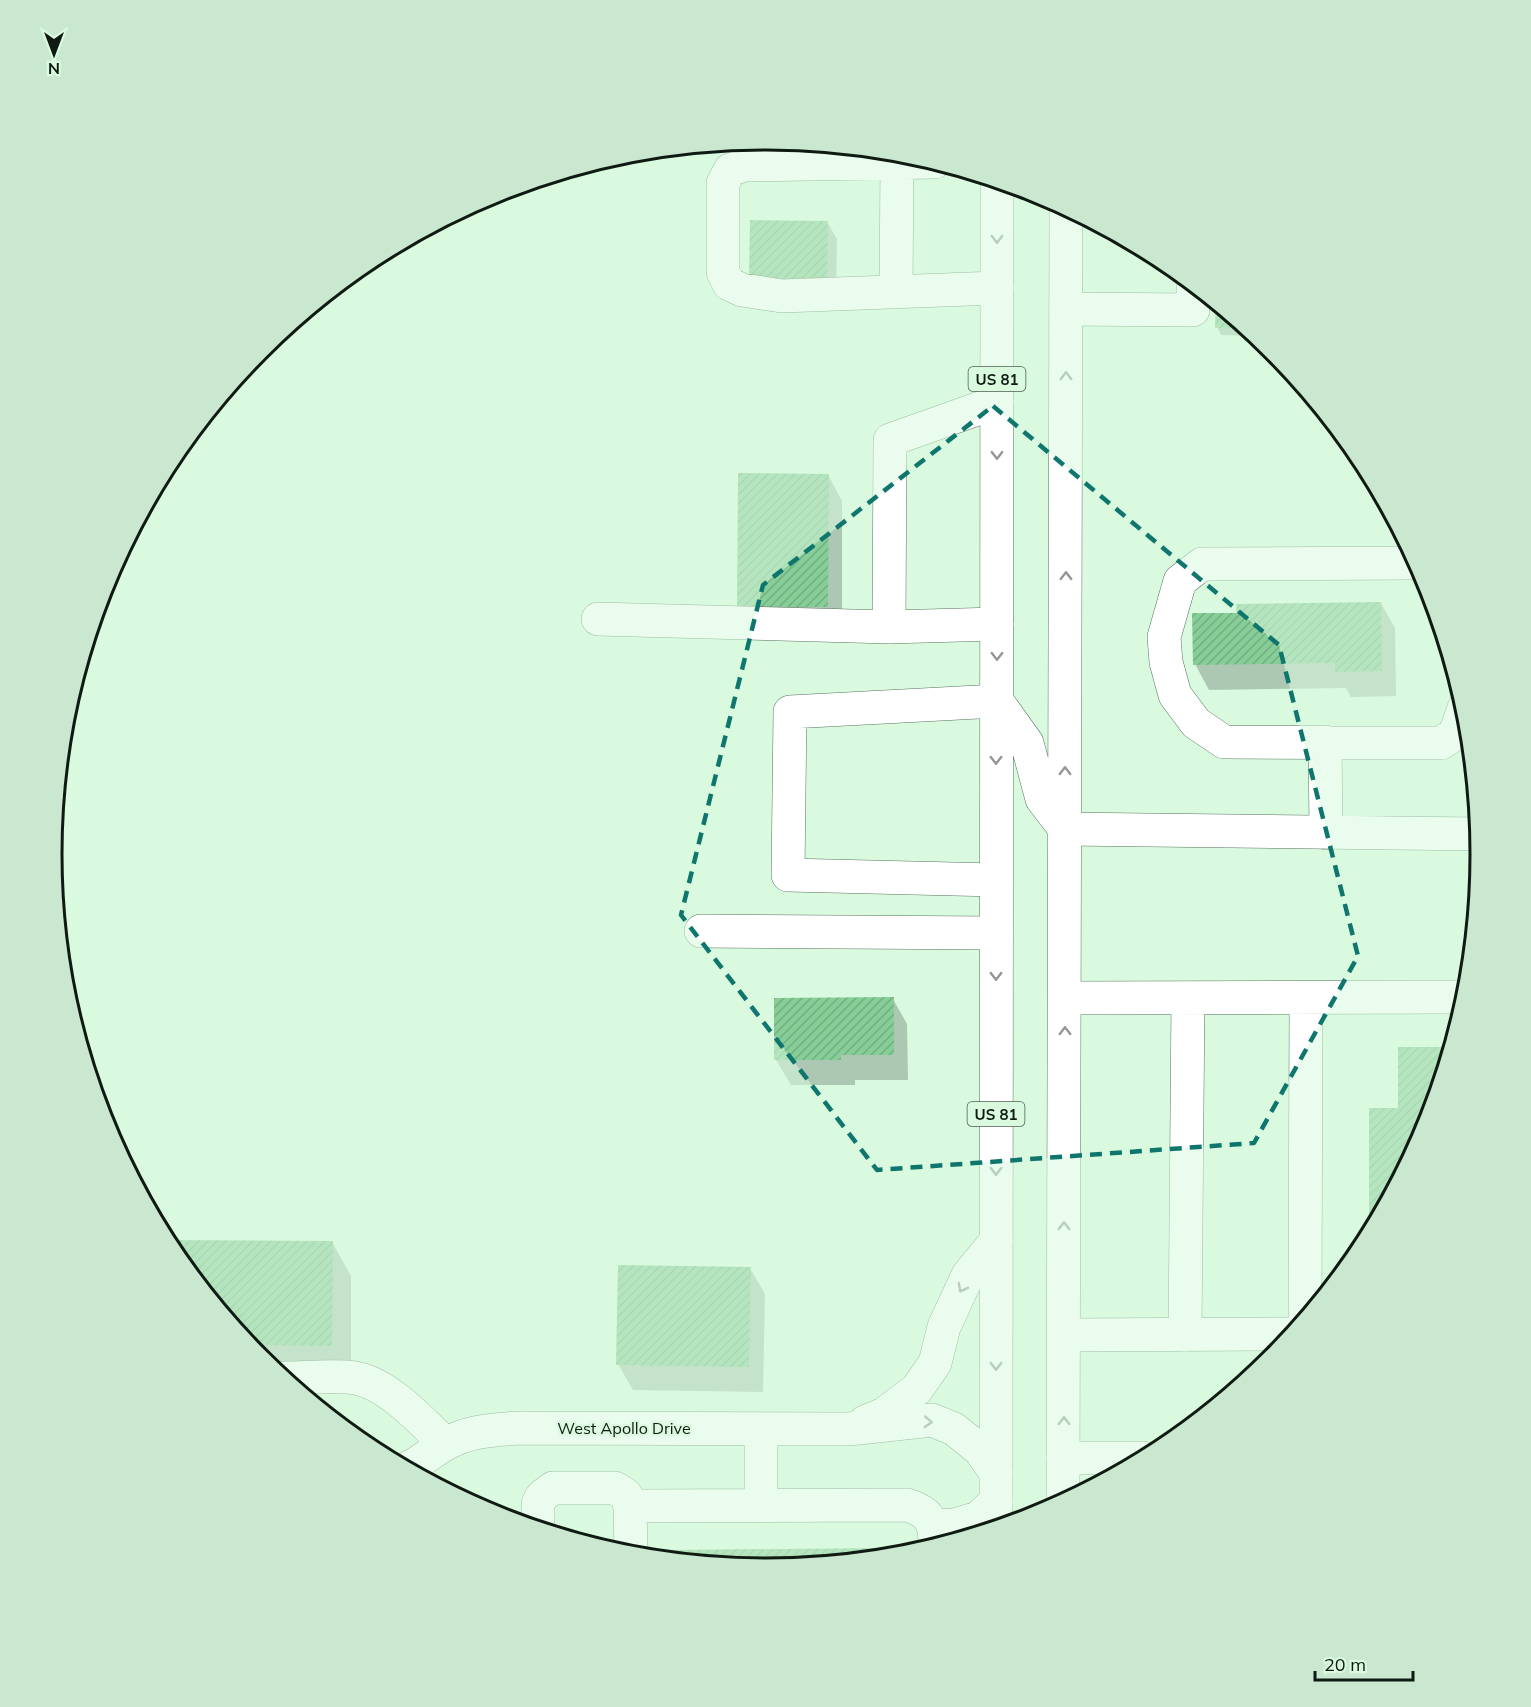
<svg xmlns="http://www.w3.org/2000/svg" width="1531" height="1707" font-family="Mulish,sans-serif">
	<style>
		.shadow { fill: #0003 }
		.building { fill: url(#building-hatch) }
		.lines { fill: none; stroke-linecap: round; stroke-linejoin: round }
		.minor-casing { stroke: #59755f; stroke-width: 34 }
		.major-casing { stroke: #59755f; stroke-width: 34 }
		.minor { stroke: #fff; stroke-width: 33 }
		.major { stroke: #fff; stroke-width: 33 }
		.oneway { stroke: #939894 }
		.marked { fill: none; stroke: #0f766e; stroke-width: 4.5; stroke-dasharray: 12 8; stroke-linejoin: round }
		.labels { text-anchor: middle; dominant-baseline: central; stroke-width: 4.5; stroke-linejoin: round; paint-order: stroke }
		.shield { fill: #d9fadf; stroke: #4c5e50; stroke-width: 1.5 }
		.shield-label { font-size: 15px; font-weight: bold; fill: #0f1b12 }
		.street-label { font-size: 16px; fill: #0f1b12; stroke: #d9fadf }
		.rim { fill: none; stroke: #0f1b12; stroke-width: 3 }
	</style>
	<defs>
		<pattern id="building-hatch" width="6" height="6" patternUnits="userSpaceOnUse" patternTransform="scale(1.5)"><rect width="6" height="6" fill="#87cd98"/><path d="M-1 1l2-2M0 6l6-6M5 7l2-2" fill="none" stroke="#73af82"/></pattern>
	</defs>
	<rect width="100%" height="100%" fill="#d9fadf"/>
	<path class="shadow" d="M827 222 837 239 836 295 761 294Z
		M1217 304 1255 336 1221 335 1217 327Z
		M828 475 842 501V632L738 607Z
		M1381 603 1395 628 1396 696 1351 697 1346 688 1209 690 1195 664Z
		M776 999H893L907 1024 908 1080H855V1085H791L776 1060Z
		M1449 1049 1425 1127 1375 1221 1370 1213 1399 1109Z
		M167 1242H332L351 1276V1379L284 1378 260 1358 171 1250Z
		M750 1268 765 1294 763 1392 633 1390 618 1364Z
		M882 1550 886 1556 765 1568 670 1559V1552Z"/>
	<path class="building" d="M750 220 828 221 827 279 749 278Z
		M1216 303 1231 316 1246 328H1215Z
		M738 473 829 474 828 607H737Z
		M1381 602 1382 671 1335 672V663L1193 665 1192 613H1237L1236 604Z
		M894 997V1055H841V1060H774V998Z
		M1398 1047H1450L1425 1127 1379 1214H1369V1108H1398Z
		M166 1240 333 1241 332 1346 249 1345 171 1250Z
		M618 1265 751 1267 749 1367 616 1365Z
		M883 1548V1556L765 1568 668 1558V1550Z"/>
	<g class="lines">
		<g class="minor-casing">
			<path id="minor" d="M935 162 744 165 730 170 723 183V272L729 284 742 290 782 296 997 288
				M896 291 897 163
				M1066 309 1193 310V285
				M997 402 890 440 889 627 997 624
				M1417 563 1202 564 1180 581 1164 637 1166 662 1175 695 1196 723 1224 742 1441 743 1455 734 1464 708
				M598 619 889 627
				M1325 742 1326 833
				M1065 829 1478 834
				M996 880 788 875 790 712 997 701
				M701 931 996 933
				M1065 998 1465 997
				M1305 1317 1306 998
				M1064 1335 1291 1334
				M1185 1335 1188 998
				M284 1378C304 1378 337 1375 355 1378 387 1383 423 1422 445 1444
				M865 1422 884 1414 917 1389 935 1363 944 1327 968 1275 996 1241
				M761 1429V1505
				M1063 1458H1143
				M408 1468C421 1462 431 1452 444 1445 467 1431 493 1430 518 1428L849 1429 932 1420 954 1429 980 1450 996 1473
				M630 1506 907 1505C930 1512 935 1522 935 1545
				M935 1526 954 1525 978 1518 996 1501
				M538 1528V1504L542 1496 553 1488H615L626 1495 630 1506 631 1555"/>
		</g>
		<g class="major-casing">
			<path id="major" d="M997 701 1027 743 1042 799 1065 829
				M1063 1501 1066 208
				M996 1527 997 181"/>
		</g>
		<use href="#minor" class="minor"/>
		<use href="#major" class="major"/>
	</g>
	<defs><path id="oneway-chevron" d="M-2-3.5L2.5 0L-2 3.5" fill="none" stroke-width="1.6" stroke-linecap="round" stroke-linejoin="round" transform="scale(1.5)"/></defs>
	<g class="oneway">
		<use href="#oneway-chevron" transform="translate(997 239) rotate(90)"/>
		<use href="#oneway-chevron" transform="translate(1066 376) rotate(-90)"/>
		<use href="#oneway-chevron" transform="translate(997 455) rotate(90)"/>
		<use href="#oneway-chevron" transform="translate(1066 576) rotate(-90)"/>
		<use href="#oneway-chevron" transform="translate(997 656) rotate(90)"/>
		<use href="#oneway-chevron" transform="translate(996 760) rotate(90)"/>
		<use href="#oneway-chevron" transform="translate(1065 771) rotate(-90)"/>
		<use href="#oneway-chevron" transform="translate(996 976) rotate(90)"/>
		<use href="#oneway-chevron" transform="translate(1065 1031) rotate(-90)"/>
		<use href="#oneway-chevron" transform="translate(996 1171) rotate(90)"/>
		<use href="#oneway-chevron" transform="translate(1064 1226) rotate(-90)"/>
		<use href="#oneway-chevron" transform="translate(962 1288) rotate(118)"/>
		<use href="#oneway-chevron" transform="translate(996 1366) rotate(90)"/>
		<use href="#oneway-chevron" transform="translate(1064 1421) rotate(-90)"/>
		<use href="#oneway-chevron" transform="translate(928 1422) rotate(3)"/>
	</g>
	<path d="M0 0H1531V1707H0ZM993 406 1279 645 1358 956 1254 1143 877 1170 681 915 763 585Z" fill="#d9fadf" fill-opacity=".55" fill-rule="evenodd"/>
	<path class="marked" d="M993 406 1279 645 1358 956 1254 1143 877 1170 681 915 763 585Z"/>
	<g class="labels">
		<g class="shield">
			<rect x="968.5" y="367" width="57" height="24" rx="4.5"/>
			<rect x="967.5" y="1102" width="57" height="24" rx="4.5"/>
		</g>
		<g class="shield-label">
			<text x="997" y="379">US 81</text>
			<text x="996" y="1114">US 81</text>
		</g>
		<g class="street-label">
			<text x="624" y="1428">West Apollo Drive</text>
		</g>
	</g>
	<path d="M0 0H1531V1707H0ZM62 854a704 704 0 1 1 1408 0a704 704 0 1 1-1408 0Z" fill="#c9e8cf" fill-rule="evenodd"/>
	<path class="rim" d="M62 854a704 704 0 1 1 1408 0a704 704 0 1 1-1408 0Z"/>
	<g transform="translate(54 54) rotate(180)" stroke="#d9fadf" stroke-width="4.5" paint-order="stroke">
	<path d="M0-4.5L10 22L0 15L-10 22Z" fill="#0f1b12"/>
	<text y="-9" font-size="16" font-weight="bold" text-anchor="middle" fill="#0f1b12">N</text>
	</g>
	<path d="M1315 1671v9h98v-9" fill="none" stroke="#0f1b12" stroke-width="3"/>
	<text x="1324" y="1671" font-size="18" fill="#0f1b12" stroke="#d9fadf" stroke-width="4.5" paint-order="stroke">20 m</text>
</svg>
